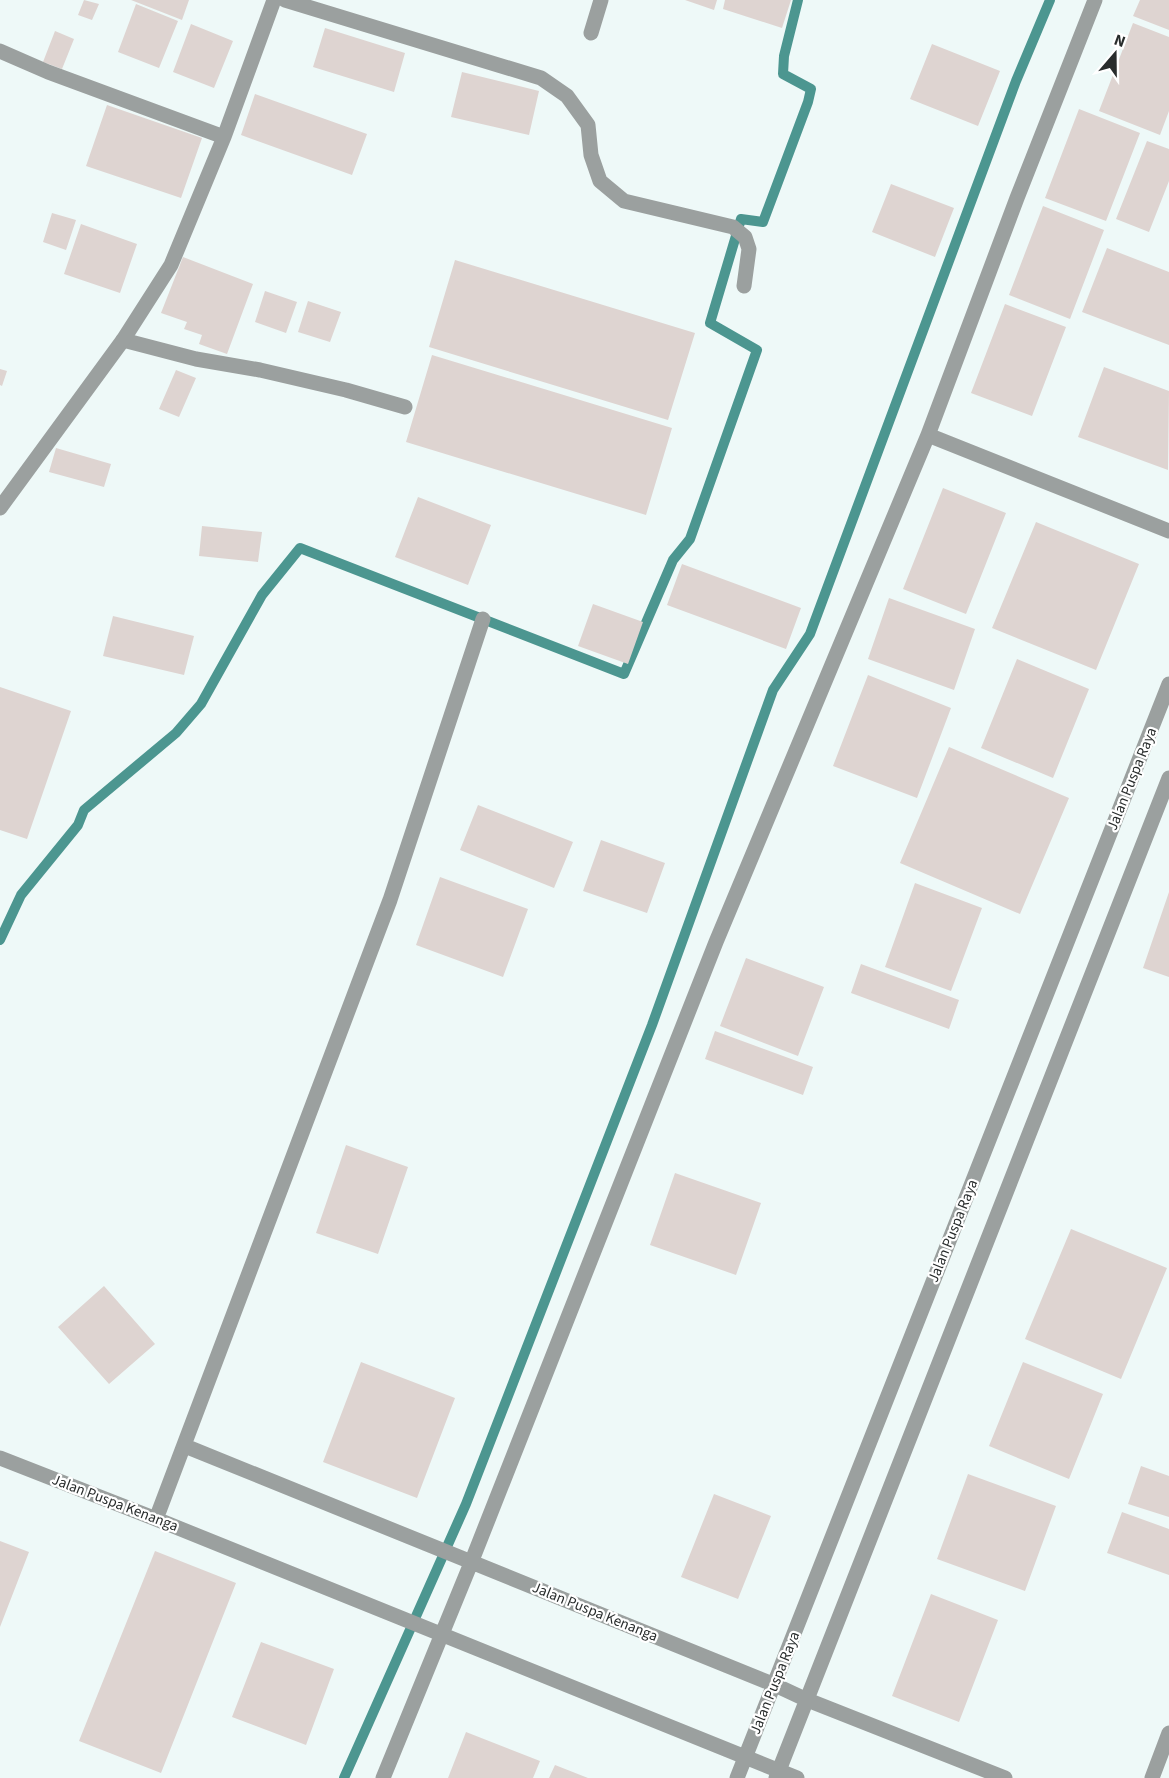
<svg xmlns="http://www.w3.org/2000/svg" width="1169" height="1778" font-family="'Source Sans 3',sans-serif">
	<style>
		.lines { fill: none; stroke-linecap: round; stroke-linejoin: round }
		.stream { stroke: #4c9690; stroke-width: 10 }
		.building { fill: #ded4d1 }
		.lane { stroke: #9ba09f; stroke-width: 15 }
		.street { stroke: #9ba09f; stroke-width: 15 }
		.labels { text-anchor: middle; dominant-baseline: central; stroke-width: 4.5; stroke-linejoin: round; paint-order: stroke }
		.street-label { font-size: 15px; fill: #282c2c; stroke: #fff }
	</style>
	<rect width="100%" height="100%" fill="#eef9f8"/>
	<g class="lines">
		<path class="stream" d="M0 940 21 895 78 825 84 810 176 733 201 704 262 595 300 548 624 674 673 560 690 539 757 350 710 323 741 219 763 222 808 102 811 89 783 74 784 56 798 0
			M344 1778 466 1504 652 1025 773 690 810 634 1016 81 1050 0"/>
	</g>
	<path class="building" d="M84 0 99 4 92 20 78 15Z
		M131 0H189L182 20Z
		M685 0H717L714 10Z
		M725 0H791L782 28 723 9Z
		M1140 0H1169V30L1133 16Z
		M136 4 178 21 159 68 118 52Z
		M1133 23 1169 37V111L1160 135 1099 111Z
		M191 24 233 41 214 88 173 72Z
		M325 28 405 53 394 92 313 67Z
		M55 31 74 39 62 69 43 62Z
		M932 44 1000 71 978 126 910 99Z
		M462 72 539 91 529 135 451 117Z
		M255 94 367 134 352 175 241 135Z
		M107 105 202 138 181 198 86 166Z
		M1079 109 1140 133 1106 221 1045 198Z
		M1147 141 1169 149V181L1149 232 1116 219Z
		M891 184 954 208 935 257 872 232Z
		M1043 206 1104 230 1070 319 1009 295Z
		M52 213 76 220 66 250 43 242Z
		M81 224 137 244 120 293 64 274Z
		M1107 248 1169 272V345L1082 312Z
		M183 257 253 284 227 354 199 344 202 335 184 329 187 322 161 313Z
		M455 260 695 333 668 420 429 347Z
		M265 291 297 302 286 333 255 322Z
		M308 301 341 312 330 342 298 332Z
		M1005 304 1066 327 1032 416 971 393Z
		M432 355 672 428 646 515 406 442Z
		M1104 367 1169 391 1168 470 1078 437Z
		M0 369 7 371 2 386 0 385Z
		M176 370 196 378 179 417 159 409Z
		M56 448 111 464 104 487 49 472Z
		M943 488 1006 513 966 614 903 589Z
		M418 497 491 525 468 585 395 557Z
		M1036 522 1139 564 1096 670 992 628Z
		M202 526 262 532 258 562 199 556Z
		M682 564 801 608 786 649 667 605Z
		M889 598 975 629 954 690 868 659Z
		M593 604 643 622 628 664 578 646Z
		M113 616 194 636 184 675 103 656Z
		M1017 659 1089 689 1053 778 981 748Z
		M868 675 951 708 917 798 833 766Z
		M0 687 71 711 27 839 0 830Z
		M949 747 1069 798 1020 914 900 863Z
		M478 805 573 842 554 888 460 850Z
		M601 840 665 863 647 913 583 891Z
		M440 877 528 909 503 977 416 945Z
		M915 883 982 908 951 991 885 967Z
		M1169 892V977L1143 968Z
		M746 958 824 987 798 1056 720 1026Z
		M861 964 959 1000 949 1029 851 993Z
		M715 1031 813 1067 803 1095 705 1059Z
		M346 1145 408 1167 378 1254 316 1233Z
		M675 1173 761 1203 736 1275 650 1245Z
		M1071 1229 1167 1268 1121 1379 1025 1339Z
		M104 1286 155 1344 109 1384 58 1327Z
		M361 1362 455 1398 417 1498 323 1462Z
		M1023 1362 1103 1394 1069 1479 989 1446Z
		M1141 1466 1169 1476V1517L1128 1504Z
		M968 1474 1056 1506 1025 1591 937 1559Z
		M714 1494 771 1516 738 1599 681 1577Z
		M1122 1512 1169 1529V1575L1107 1553Z
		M0 1541 29 1552 0 1627Z
		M155 1551 236 1583 161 1773 79 1741Z
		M931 1594 998 1620 959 1722 892 1696Z
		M261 1642 334 1669 306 1745 232 1717Z
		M466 1732 540 1761 533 1778H448Z
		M555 1765 588 1778H549Z"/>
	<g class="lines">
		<path class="lane" d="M123 340 196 359 260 370 346 390 405 407"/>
		<path class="street" d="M285 0 541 78 567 96 588 125 591 155 600 181 624 201 733 227 745 237 749 249 744 286
			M591 33 601 0
			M0 51 48 72 224 137
			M928 435 1169 531
			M0 508 123 340 171 265 224 137 274 0
			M185 1446 775 1685 805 1699 1005 1778
			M0 1458 156 1519 797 1778
			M156 1519 390 900 483 619
			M383 1778 471 1563 716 942 928 435 1017 198 1095 0
			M737 1778 1169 684
			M776 1778 1169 778
			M1152 1778 1169 1733"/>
	</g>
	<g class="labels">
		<g class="street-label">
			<text transform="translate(1132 779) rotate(-68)">Jalan Puspa Raya</text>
			<text transform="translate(953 1231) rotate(-68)">Jalan Puspa Raya</text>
			<text transform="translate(115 1503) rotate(21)">Jalan Puspa Kenanga</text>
			<text transform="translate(595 1612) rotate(22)">Jalan Puspa Kenanga</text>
			<text transform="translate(775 1683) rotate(-68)">Jalan Puspa Raya</text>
		</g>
	</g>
	<g transform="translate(1115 54) rotate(20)" stroke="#ffffff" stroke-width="4.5" paint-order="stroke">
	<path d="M0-4.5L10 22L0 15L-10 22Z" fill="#282c2c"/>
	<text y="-9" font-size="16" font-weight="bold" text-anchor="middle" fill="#282c2c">N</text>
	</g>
</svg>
